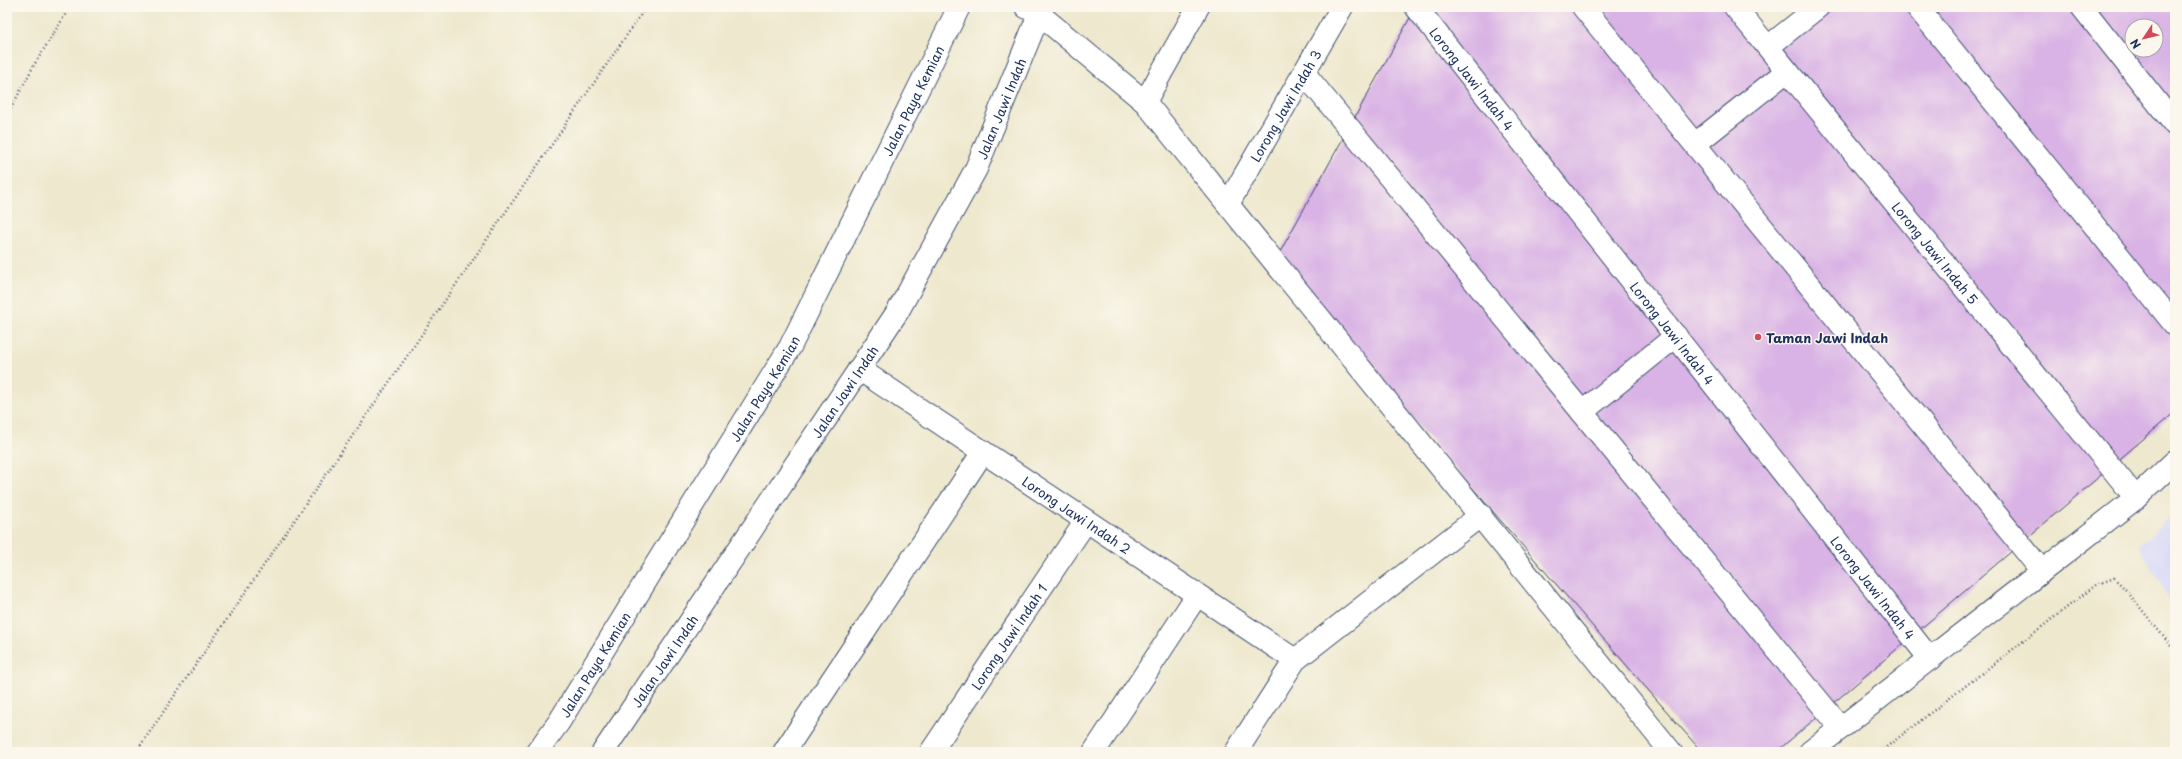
<svg xmlns="http://www.w3.org/2000/svg" width="2182" height="759" font-family="'Playpen Sans',sans-serif">
	<style>
		.built { fill: #d6d8f8 }
		.building { fill: #d9b3e5; fill-rule: evenodd }
		.lines { fill: none; stroke-linecap: round; stroke-linejoin: round }
		.minor-casing { stroke: #3b4b6f; stroke-width: 24 }
		.major-casing { stroke: #3b4b6f; stroke-width: 24 }
		.path { stroke: #3b4b6f; stroke-width: 2.5; stroke-dasharray: 1 3; stroke-linecap: butt }
		.minor { stroke: #fff; stroke-width: 22 }
		.major { stroke: #fff; stroke-width: 22 }
		.poi-dot { fill: #d1495b; stroke: #fbf7ec; stroke-width: 1.5 }
		.labels { text-anchor: middle; dominant-baseline: central; stroke-width: 3; stroke-linejoin: round; paint-order: stroke }
		.street-label { font-size: 13px; fill: #1b2f5e; stroke: #fbf7ec }
		.poi-label { font-size: 13px; font-weight: bold; fill: #1b2f5e; stroke: #fbf7ec; text-anchor: start }
	</style>
	<rect width="100%" height="100%" fill="#fbf7ec"/>
	<filter id="ink" filterUnits="userSpaceOnUse"><feTurbulence type="fractalNoise" baseFrequency=".025" numOctaves="2"/><feDisplacementMap in="SourceGraphic" scale="8" xChannelSelector="R" yChannelSelector="G"/><feConvolveMatrix kernelMatrix="1 2 1 2 8 2 1 2 1" color-interpolation-filters="sRGB"/></filter>
	<filter id="wash" filterUnits="userSpaceOnUse"><feTurbulence type="fractalNoise" baseFrequency=".012" numOctaves="4" result="noise"/><feDisplacementMap in="SourceGraphic" scale="16" xChannelSelector="R" yChannelSelector="G"/><feGaussianBlur stdDeviation="0.9" result="paint"/><feColorMatrix in="noise" values="0 0 0 0 0 0 0 0 0 0 0 0 0 0 0 0 0 1.4 0 .05"/><feComposite in="paint" operator="in"/></filter>
	<g filter="url(#wash)">
		<rect width="100%" height="100%" fill="#eee8ce"/>
		<path class="built" d="M2175 511V609L2139 546Z"/>
		<g id="blocks">
			<path class="building" d="M1416 7H1735L1768 47 1816 7H2175V412L1776 752H1702L1275 261ZM2132 26H2156V50H2132Z"/>
		</g>
	</g>
	<g filter="url(#ink)">
		<use href="#blocks" fill-opacity="0" stroke="#3b4b6f" stroke-width="1"/>
		<g class="lines">
			<g class="minor-casing">
				<g id="minor">
					<path d="M1026 7 1039 14 1145 102 1671 752"/>
					<path id="s1" d="M1416 7 1930 659"/>
					<path d="M1583 7 2042 571"/>
					<path id="s2" d="M1735 7 2136 498"/>
					<path d="M1917 7 2175 325"/>
					<path d="M2082 7 2175 125"/>
					<path d="M1768 47 1818 7"/>
					<path d="M1304 73 1841 728"/>
					<path d="M1145 102 1198 7"/>
					<path d="M1695 144 1787 71"/>
					<path id="s3" d="M1228 204 1342 7"/>
					<path id="s4" d="M859 369 1295 660"/>
					<path d="M1582 412 1676 336"/>
					<path id="s5" d="M603 752 898 311 976 169 1042 7"/>
					<path d="M784 752 983 452"/>
					<path id="s6" d="M931 752 1086 521"/>
					<path d="M1094 752 1197 595"/>
					<path d="M1236 752 1295 660 1481 515"/>
					<path d="M1810 752 2136 498 2175 461"/>
				</g>
			</g>
			<g class="major-casing">
				<g id="major">
					<path id="s7" d="M537 752 559 722 790 347 959 7"/>
				</g>
			</g>
			<path class="path" d="M7 116 34 65 70 7
				M136 752 646 7
				M1880 752 2096 585 2114 578 2126 590 2175 651
				M2174 752H2175"/>
			<use href="#minor" class="minor"/>
			<use href="#major" class="major"/>
		</g>
	</g>
	<circle class="poi-dot" cx="1758" cy="337" r="4"/>
	<g class="labels">
		<g class="street-label">
			<text stroke="none"><textPath href="#s1" startOffset="91">Lorong Jawi Indah 4</textPath></text>
			<text stroke="none"><textPath href="#s7" startOffset="753">Jalan Paya Kemian</textPath></text>
			<text stroke="none"><textPath href="#s3" startOffset="114">Lorong Jawi Indah 3</textPath></text>
			<text stroke="none"><textPath href="#s5" startOffset="758">Jalan Jawi Indah</textPath></text>
			<text stroke="none"><textPath href="#s2" startOffset="317">Lorong Jawi Indah 5</textPath></text>
			<text stroke="none"><textPath href="#s1" startOffset="415">Lorong Jawi Indah 4</textPath></text>
			<text stroke="none"><textPath href="#s7" startOffset="429">Jalan Paya Kemian</textPath></text>
			<text stroke="none"><textPath href="#s5" startOffset="434">Jalan Jawi Indah</textPath></text>
			<text stroke="none"><textPath href="#s4" startOffset="262">Lorong Jawi Indah 2</textPath></text>
			<text stroke="none"><textPath href="#s1" startOffset="739">Lorong Jawi Indah 4</textPath></text>
			<text stroke="none"><textPath href="#s6" startOffset="139">Lorong Jawi Indah 1</textPath></text>
			<text stroke="none"><textPath href="#s5" startOffset="110">Jalan Jawi Indah</textPath></text>
			<text stroke="none"><textPath href="#s7" startOffset="105">Jalan Paya Kemian</textPath></text>
		</g>
		<g class="poi-label">
			<text x="1766" y="337">Taman Jawi Indah</text>
		</g>
	</g>
	<rect width="2182" height="759" fill="none" stroke="#fbf7ec" stroke-width="24"/>
	<g transform="translate(2144 38) rotate(235)"><circle r="19" fill="#fbf7ec" stroke="#a1a7b3"/>
	<path d="M0-3L7 15L0 10L-7 15Z" fill="#d1495b"/>
	<text y="-6" font-size="11" font-weight="bold" text-anchor="middle" fill="#1b2f5e">N</text>
	</g>
</svg>
